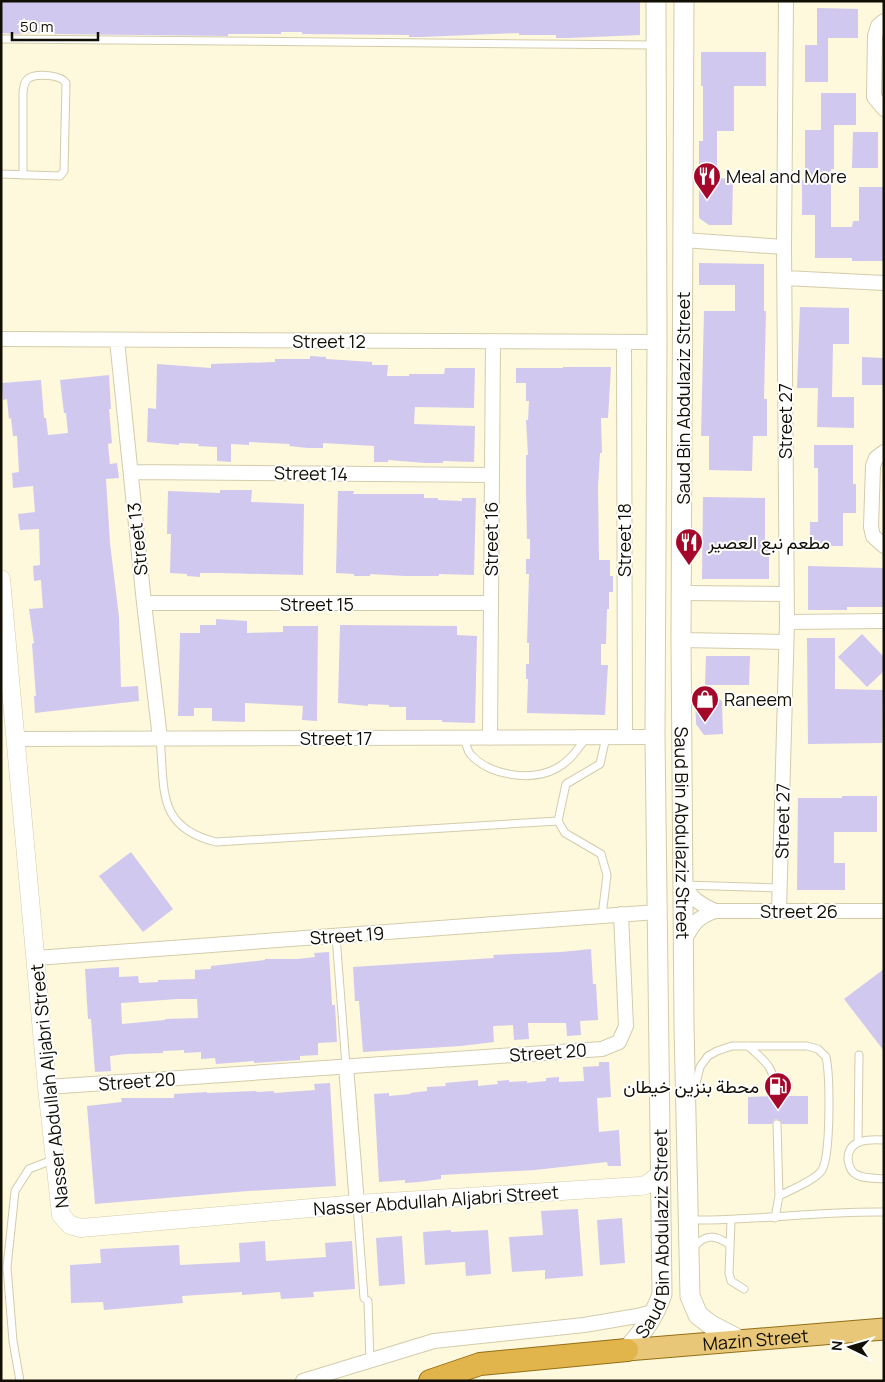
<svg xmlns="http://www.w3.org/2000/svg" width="885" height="1382" font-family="Manrope,Vazirmatn,sans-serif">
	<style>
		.building { fill: #d1c8ef; fill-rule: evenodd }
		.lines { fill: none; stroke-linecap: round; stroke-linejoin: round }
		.service-casing { stroke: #d3ccab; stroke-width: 9 }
		.minor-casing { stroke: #d3ccab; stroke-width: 16 }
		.tertiary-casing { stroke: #d3ccab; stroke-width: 19 }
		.secondary-casing { stroke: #d3ccab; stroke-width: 21 }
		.primary-casing { stroke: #946e16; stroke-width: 23 }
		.trunk-casing { stroke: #946e16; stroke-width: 24 }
		.service { stroke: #fff; stroke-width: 7 }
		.minor { stroke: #fff; stroke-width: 14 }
		.tertiary { stroke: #fff; stroke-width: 18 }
		.secondary { stroke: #fff; stroke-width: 19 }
		.primary { stroke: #e9c779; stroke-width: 21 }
		.trunk { stroke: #e2b44c; stroke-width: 22 }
		.labels { text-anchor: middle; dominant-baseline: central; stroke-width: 4; stroke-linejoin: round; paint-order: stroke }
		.poi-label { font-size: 18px; fill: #110e04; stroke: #fff; text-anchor: start }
		.street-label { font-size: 18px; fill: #110e04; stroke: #fff }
	</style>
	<rect width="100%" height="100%" fill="#fef8dd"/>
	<path class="building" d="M1 1H640V35L569 38H556V35H519V33L422 37H409V35L302 34V32H281V34H228V36L50 34V32L16 34 1 33Z
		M817 8 858 9V38H828V82H805V45H817Z
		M701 52H766V86H734V131H717V178L733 179 732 225H709L699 218V141H703V86H701Z
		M821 93H856V125H834V169H831V227H852L853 221H859V187H884V261H852V258H815V215H802V180H805V130H821Z
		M853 132H878V168H852Z
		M699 263 764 264V311H766L764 399H767V436H753L752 471 709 470V436H701L704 311H735V285H699Z
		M800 307 849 308V344H833L832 397H854V428L817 427 818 388H797Z
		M310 356 326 357V359L372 362V365H388L387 376H409V374H444L445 368H475L474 408 415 407 414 424 475 426 474 462 443 461V463H426L388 460V462H374V446L323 443V448H308L289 446 290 444 249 442V445L231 444V462L217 461V447L198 446 199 444 179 443V445L147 442 148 408 156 409 157 364 211 368V364L275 362V359H310Z
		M862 357 884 358V385H862Z
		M563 367H611L608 418H601L602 453H600L598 487 599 560H610V576H613V592H609V609H607L606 644H601V665H608L605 715 527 713 528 679H526V664H529V643H527L529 574H526V559H530V539H527L526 490V455H528L526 420H528L529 401H526V383H516V368H563Z
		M109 375 111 409H109L112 443 108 444 110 464 117 463 119 478 106 479 110 543 119 617 121 687 138 686 139 701 35 713 34 696H36L32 644 34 643 29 609 43 608 41 580 34 581 33 566 40 565 39 529 20 530 18 514 35 512 33 486 13 488 12 473 19 472 17 436H13L11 418 9 419 7 399 3 400 2 383 41 380 44 418H46L48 435 68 433 66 413H64L60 380Z
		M814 445H853V484H856V513H843V546H810V522H818V468H814Z
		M220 490H252L251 502 304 504 303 575 219 573H200V577L187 576V574L170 573 171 534H167L168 491 220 493Z
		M338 491H354L353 494H424V498H438V500L462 501V498H476L474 575 439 574V576H405L370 574V576H354V574L336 573Z
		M703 497 765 498V541H769V579H702Z
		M808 566 884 568V607H847V610H808Z
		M216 619 247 621V633L283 632V626H318L317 721 302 720 303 706 266 704 245 703V722L212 721V708H194V716H178L180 633H200V625H216Z
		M340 625 457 626V635L477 636 475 723 442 722V720H406V707H389V705L368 704V706L338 703Z
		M862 634 884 657V671L867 687 838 657Z
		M807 638H835V689L883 690 882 743 808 744Z
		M706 656H750L749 685H705Z
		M705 690 722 701 723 734 704 735 696 724 695 695H705Z
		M842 796H877V832H834V863H845V890H797L798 798H842Z
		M131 852 173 909 143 932 99 876Z
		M591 949 593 984H596L598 1020 580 1021 581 1035 567 1036 566 1023H528L529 1039 514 1040 513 1025 493 1026 494 1042 461 1046 363 1052 359 1001H355L353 967 494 958 493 955 561 952Z
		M329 952 332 1005H335L337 1042 318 1043V1055L300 1056V1060L285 1061 254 1063V1061L216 1064 215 1058 201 1059V1052L184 1053V1050L163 1051V1053L126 1054 110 1056 111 1071 95 1072 91 1019H88L85 969 119 967V977L138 976 139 983 158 982V980L195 979V970L211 969V966L265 960V959H298L315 957 314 953ZM178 999H197L198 1018 165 1019V1020L122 1024 121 1003Z
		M884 969V1051L844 999Z
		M599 1062H609L611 1097 597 1098 599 1132 619 1130 621 1166H608L607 1162 535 1170 441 1175V1179L419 1182 405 1183V1180L379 1182 374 1094 389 1093V1096L411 1094 410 1093 427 1091V1087L446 1086 445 1083 478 1080V1086L498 1084 497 1081 509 1080V1082L527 1081V1083L546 1081V1078L559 1077V1082L584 1081 583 1067 599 1066Z
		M330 1083 336 1186 248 1191 95 1204 87 1106 122 1102 121 1098H174V1094L207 1092V1093L256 1091 257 1092 274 1091V1093L315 1090 314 1084Z
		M771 1096 772 1099 776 1101 779 1100 781 1096H808V1124H782L777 1119 774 1120 772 1124H748V1097Z
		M578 1209 583 1276 545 1279V1270L512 1272 509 1237 543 1235 541 1211Z
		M622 1218 625 1263 600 1265 597 1220Z
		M451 1230V1232L488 1230 491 1274 466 1276 465 1262 425 1265 423 1232Z
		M402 1236 405 1284 379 1286 376 1238Z
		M265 1241 266 1261 326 1257 325 1243 352 1241 355 1289 313 1292 314 1297 281 1299 280 1292 242 1295V1292L182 1296 183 1303 104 1310 103 1302 71 1303 70 1265 101 1263 100 1249 179 1245 180 1265 240 1262 239 1243Z"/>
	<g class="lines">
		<g class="service-casing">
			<path id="service" d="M1 39 656 45
				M1 174 60 176 64 171 66 83C61 75 38 73 29 78 24 81 24 86 23 92V175
				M160 738C165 790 156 827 216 842L558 821
				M464 738C466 743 467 751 471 755 491 776 532 782 557 768 570 761 577 750 586 738
				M684 885 780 888
				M602 916 607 875 601 854 565 833 558 821 566 784 600 764 606 737
				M336 936 346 1066
				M748 1046C768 1063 775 1069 776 1096
				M693 1096 700 1067 708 1056 717 1051 732 1046H807L818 1049 826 1057C830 1075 831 1154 822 1170 816 1180 790 1190 779 1196
				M884 1140C869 1139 848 1139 848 1159 849 1164 849 1169 854 1173 861 1179 875 1178 884 1179
				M858 1142 859 1055
				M357 1205 364 1298 368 1301 370 1361
				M775 1218 779 1196 777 1124
				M690 1220C755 1221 819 1211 884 1212
				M731 1221 729 1273 731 1281 744 1289
				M693 1248C706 1233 715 1235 730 1245
				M20 1381 13 1341 7 1267 15 1191 29 1169 55 1159"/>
		</g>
		<g class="minor-casing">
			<path id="minor" d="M884 21 878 26 875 36 874 97 884 109
				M683 240 784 247
				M785 278 884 283
				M1 339 657 342
				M117 340 144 603 160 738
				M624 342 625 737
				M884 452 876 458 873 466 871 527 873 536 884 546
				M131 472 492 475
				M682 593 786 594
				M144 603H491
				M787 622 884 621
				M681 640 786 642
				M490 738 493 341
				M16 739 655 737
				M684 885C692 899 700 904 715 911
				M779 911 787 622 784 247 786 1
				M684 941C693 924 696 918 715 911H884
				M36 958 657 912
				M346 1066 357 1204
				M47 1087 602 1049 619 1042 626 1026 621 914
				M303 1381 434 1341 584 1325 637 1316 656 1311"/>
		</g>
		<g class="tertiary-casing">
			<path id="tertiary" d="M1 579 47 1087 61 1215 70 1225 81 1228 357 1204 640 1186 646 1185 661 1174"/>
		</g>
		<g class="secondary-casing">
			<g id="secondary">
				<path id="s1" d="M684 1 681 640 684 1025 690 1296 698 1315 711 1325 740 1340"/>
				<path id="s2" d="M627 1350C643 1331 654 1318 662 1294L655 737 657 342 656 1"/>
			</g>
		</g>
		<g class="primary-casing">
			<g id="primary">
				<path id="s3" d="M627 1350 884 1329"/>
			</g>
		</g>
		<g class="trunk-casing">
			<path id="trunk" d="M430 1381 480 1364 627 1350"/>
		</g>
		<use href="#service" class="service"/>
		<use href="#minor" class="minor"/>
		<use href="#tertiary" class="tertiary"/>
		<use href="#secondary" class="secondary"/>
		<use href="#primary" class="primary"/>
		<use href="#trunk" class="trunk"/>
	</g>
	<defs>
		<g id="restaurant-pin" transform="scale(1.4375)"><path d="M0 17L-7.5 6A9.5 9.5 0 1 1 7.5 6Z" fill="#a40729" stroke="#fff"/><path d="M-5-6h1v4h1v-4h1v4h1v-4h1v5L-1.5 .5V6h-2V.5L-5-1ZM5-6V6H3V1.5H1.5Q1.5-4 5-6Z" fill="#fff"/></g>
		<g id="shop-pin" transform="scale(1.4375)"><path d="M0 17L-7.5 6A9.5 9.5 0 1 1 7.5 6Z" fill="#a40729" stroke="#fff"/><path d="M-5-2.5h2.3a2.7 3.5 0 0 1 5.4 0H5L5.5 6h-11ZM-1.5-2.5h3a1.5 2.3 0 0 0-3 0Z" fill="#fff"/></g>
		<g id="fuel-pin" transform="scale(1.4375)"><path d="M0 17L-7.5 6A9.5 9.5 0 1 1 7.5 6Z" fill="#a40729" stroke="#fff"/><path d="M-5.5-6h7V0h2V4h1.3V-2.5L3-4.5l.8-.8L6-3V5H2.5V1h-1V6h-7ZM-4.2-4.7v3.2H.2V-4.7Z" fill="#fff"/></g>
	</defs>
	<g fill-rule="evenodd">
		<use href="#restaurant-pin" x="707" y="176"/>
		<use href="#restaurant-pin" x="689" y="542"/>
		<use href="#shop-pin" x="705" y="699"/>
		<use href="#fuel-pin" x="778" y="1086"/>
	</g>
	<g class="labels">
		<g class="poi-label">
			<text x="726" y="176">Meal and More</text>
			<text x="708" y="542">مطعم نبع العصير</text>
			<text x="724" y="699">Raneem</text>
			<text x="759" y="1086" text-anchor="end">محطة بنزين خيطان</text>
		</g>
		<g class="street-label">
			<text x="329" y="341">Street 12</text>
			<text transform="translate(683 398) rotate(-90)">Saud Bin Abdulaziz Street</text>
			<text transform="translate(785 421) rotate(-90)">Street 27</text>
			<text transform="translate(311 473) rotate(1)">Street 14</text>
			<text transform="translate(137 539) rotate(-96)">Street 13</text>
			<text transform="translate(491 539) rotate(-90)">Street 16</text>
			<text transform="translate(624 540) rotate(-90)">Street 18</text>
			<text x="317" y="604">Street 15</text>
			<text x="336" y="738">Street 17</text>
			<text transform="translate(782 821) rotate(-89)">Street 27</text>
			<text stroke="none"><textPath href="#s1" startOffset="832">Saud Bin Abdulaziz Street</textPath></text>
			<text x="799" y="911">Street 26</text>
			<text transform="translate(347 935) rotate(-4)">Street 19</text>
			<text transform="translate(548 1052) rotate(-4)">Street 20</text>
			<text transform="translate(137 1081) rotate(-4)">Street 20</text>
			<text transform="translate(49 1086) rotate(-96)">Nasser Abdullah Aljabri Street</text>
			<text transform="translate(436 1200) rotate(-4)">Nasser Abdullah Aljabri Street</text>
			<text stroke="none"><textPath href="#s2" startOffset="125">Saud Bin Abdulaziz Street</textPath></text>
			<text stroke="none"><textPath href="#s3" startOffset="129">Mazin Street</textPath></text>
		</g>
	</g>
	<rect width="885" height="1382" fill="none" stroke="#110e04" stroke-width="5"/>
	<g transform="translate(850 1347) rotate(275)" stroke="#ffffff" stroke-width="4" paint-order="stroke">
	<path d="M0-4L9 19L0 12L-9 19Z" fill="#110e04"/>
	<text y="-8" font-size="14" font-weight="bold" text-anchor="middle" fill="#110e04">N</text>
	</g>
	<path d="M12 32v8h86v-8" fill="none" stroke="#110e04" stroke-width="2.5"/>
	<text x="20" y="32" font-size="15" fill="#110e04" stroke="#ffffff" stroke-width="4" paint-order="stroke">50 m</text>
</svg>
